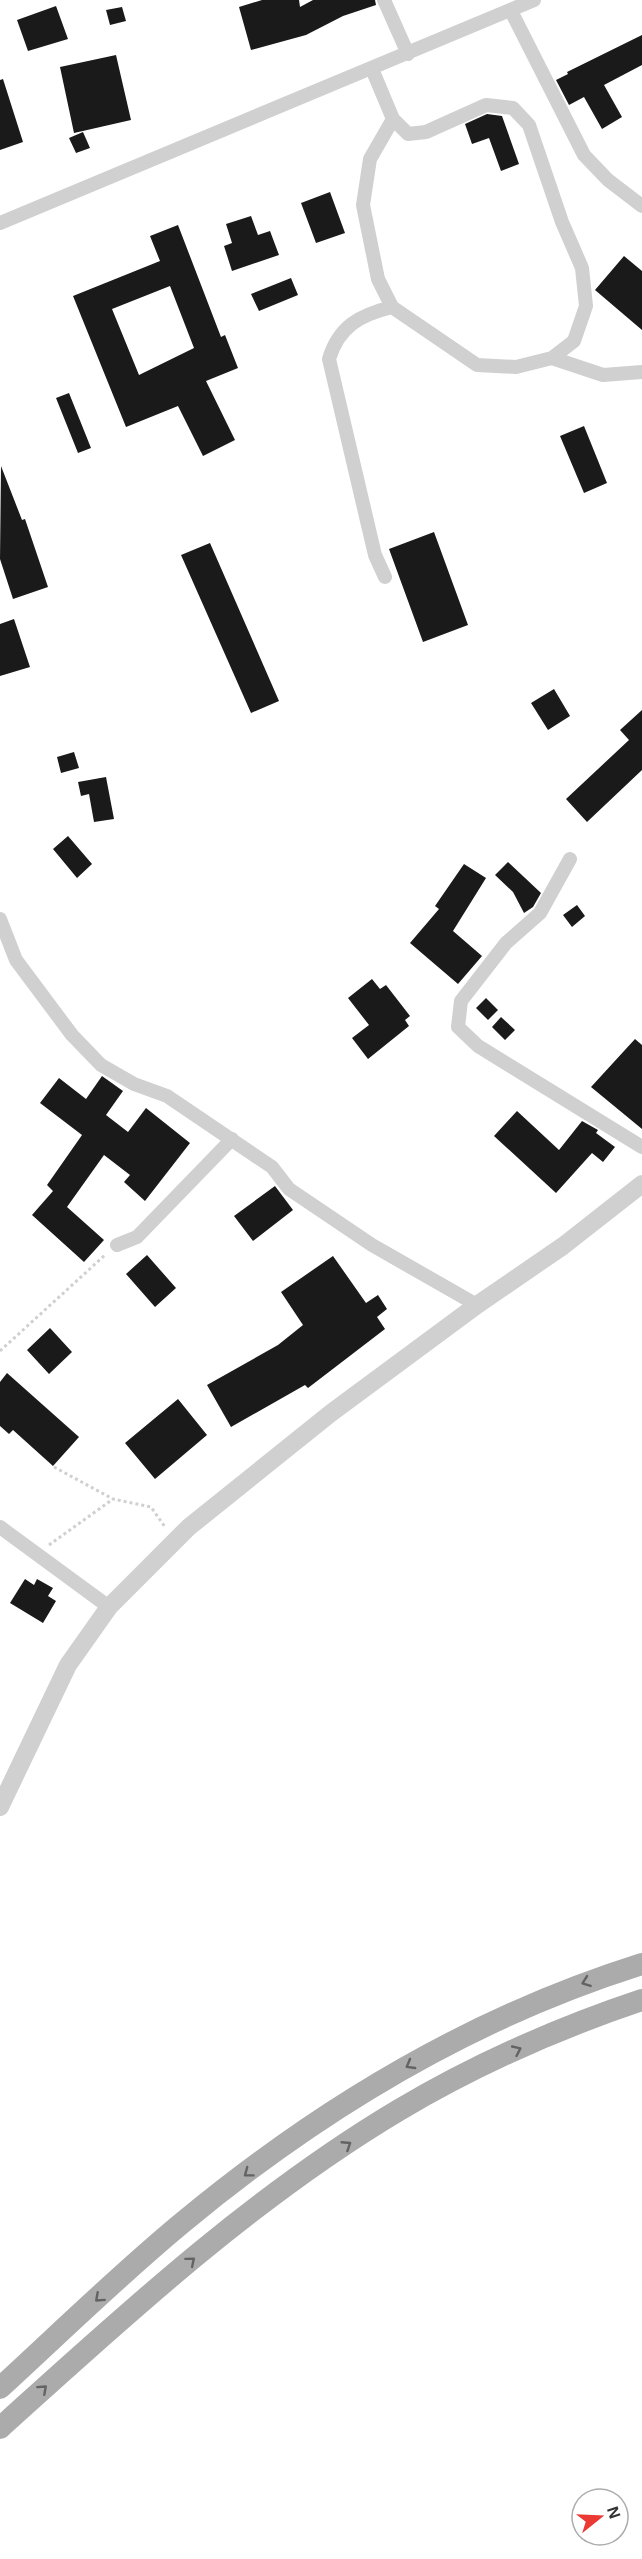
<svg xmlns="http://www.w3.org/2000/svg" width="642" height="2559" font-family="Arial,sans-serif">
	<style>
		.building { fill: #1a1a1a; fill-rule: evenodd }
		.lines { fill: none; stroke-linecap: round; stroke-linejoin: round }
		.path { stroke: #d0d0d0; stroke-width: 3; stroke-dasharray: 3 3; stroke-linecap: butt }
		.minor { stroke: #d0d0d0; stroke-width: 14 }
		.tertiary { stroke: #d0d0d0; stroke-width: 18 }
		.primary { stroke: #ababab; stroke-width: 22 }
		.oneway { stroke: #636363 }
	</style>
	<rect width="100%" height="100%" fill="#fff"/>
	<path class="building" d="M262 0H299L300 7 313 0H375L376 5 343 16 306 35 251 50 239 7Z
		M56 6 68 39 28 51 17 20Z
		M122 7 126 21 110 25 106 10Z
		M642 35V65L604 85 622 117 602 129 584 97 569 105 556 80 568 74 567 72Z
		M116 55 131 120 74 133 60 67Z
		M3 79 23 142 0 150V80Z
		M487 114 502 116 519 164 501 171 489 138 472 144 465 124Z
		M83 132 90 148 76 153 69 138Z
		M330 192 345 233 316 243 301 203Z
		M251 216 258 235 270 231 279 255 232 271 224 246 232 243 226 224Z
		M178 225 221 337 225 335 238 368 206 381 235 440 203 456 178 406 126 427 73 296 160 261 150 236ZM170 286 194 348 139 375 112 309Z
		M624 256 642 271V330L595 290Z
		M291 278 298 295 259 311 251 294Z
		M69 393 91 448 78 453 56 398Z
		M584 426 607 483 584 493 560 436Z
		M1 466 22 520 25 519 48 587 13 599 0 559Z
		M434 532 468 625 423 642 389 549Z
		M210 543 279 701 251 713 181 555Z
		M14 619 30 667 0 676V624Z
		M554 689 570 716 548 730 531 703Z
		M642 710V770L587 822 566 799 629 740 620 730Z
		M74 752 79 768 61 773 57 757Z
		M106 777 114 819 94 822 89 794 81 796 78 782Z
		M68 836 92 864 77 878 53 849Z
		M508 862 541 893 533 907 524 913 513 892 495 875Z
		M464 864 486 878 453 931 482 956 458 984 410 943 439 909 435 906Z
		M577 905 585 916 572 927 563 915Z
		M372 979 380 989 386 985 410 1016 405 1020 409 1026 368 1059 352 1038 369 1025 348 998Z
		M486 998 498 1010 488 1020 476 1008Z
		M501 1017 515 1030 505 1040 492 1027Z
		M635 1039 642 1045V1129L591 1087Z
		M102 1076 123 1091 106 1115 128 1132 146 1108 190 1143 145 1201 124 1182 130 1175 104 1155 67 1207 104 1240 84 1262 32 1215 53 1191 47 1185 82 1135 40 1103 59 1078 86 1099Z
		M517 1111 559 1150 582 1121 598 1130 596 1133 615 1147 603 1162 592 1153 556 1193 494 1136Z
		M275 1186 293 1210 253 1241 234 1216Z
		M147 1255 176 1288 155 1307 126 1274Z
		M333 1256 366 1303 378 1295 387 1309 377 1317 385 1329 308 1388 305 1385 231 1427 207 1385 278 1345 303 1325 281 1292Z
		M50 1328 72 1352 49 1374 27 1350Z
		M7 1373 79 1437 53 1466 13 1430 9 1434 0 1426V1382Z
		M178 1399 207 1435 155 1479 125 1443Z
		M25 1579 34 1585 37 1579 53 1588 48 1596 56 1601 43 1623 10 1603Z"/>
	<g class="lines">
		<path class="path" d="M0 1351 105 1255
			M54 1467 113 1499 151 1507 165 1527
			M49 1545 113 1499"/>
		<path class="minor" d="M384 0 408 54
			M511 11 584 155 608 180 642 206
			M372 69 393 119 408 134 426 132 486 105 513 108 529 125 562 222 582 268 586 306 574 341 552 358 516 367 477 365 392 307 378 279 363 205 370 159 393 119
			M0 223 534 0
			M552 358 603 375 642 372
			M385 577 375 555 329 359C339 326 360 315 392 307
			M570 859 540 913 506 943 461 1001 458 1027 478 1046 642 1147
			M0 919 16 960 72 1035 101 1065 134 1084 167 1096 272 1167 289 1189 372 1245 477 1305
			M117 1245 137 1237 232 1139
			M0 1527 109 1607"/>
		<path class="tertiary" d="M0 1807 68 1665 109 1607 189 1527 331 1413 477 1305 563 1246 642 1184"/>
		<path class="primary" d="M0 2388C60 2333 119 2275 182 2223 318 2110 473 2017 642 1964
			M0 2428C126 2314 253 2197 399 2110 475 2065 558 2028 642 2000"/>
	</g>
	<defs><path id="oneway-chevron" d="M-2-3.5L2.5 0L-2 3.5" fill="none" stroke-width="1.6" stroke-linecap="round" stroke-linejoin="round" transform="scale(1.5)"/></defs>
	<g class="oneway">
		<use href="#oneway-chevron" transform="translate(586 1982) rotate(160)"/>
		<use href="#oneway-chevron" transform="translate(517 2050) rotate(-25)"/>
		<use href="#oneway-chevron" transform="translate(410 2065) rotate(150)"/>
		<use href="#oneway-chevron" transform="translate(347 2145) rotate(-33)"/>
		<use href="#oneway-chevron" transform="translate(248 2173) rotate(143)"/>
		<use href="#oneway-chevron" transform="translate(191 2261) rotate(-40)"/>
		<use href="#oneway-chevron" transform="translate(99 2298) rotate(138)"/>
		<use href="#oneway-chevron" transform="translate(43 2389) rotate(-42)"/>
	</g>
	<g transform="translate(600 2517) rotate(72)"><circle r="28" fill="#ffffff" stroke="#adadad" stroke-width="1.5"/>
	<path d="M0-4.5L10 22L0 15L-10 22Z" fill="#eb3933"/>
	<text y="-9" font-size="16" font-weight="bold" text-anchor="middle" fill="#333333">N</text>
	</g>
</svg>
